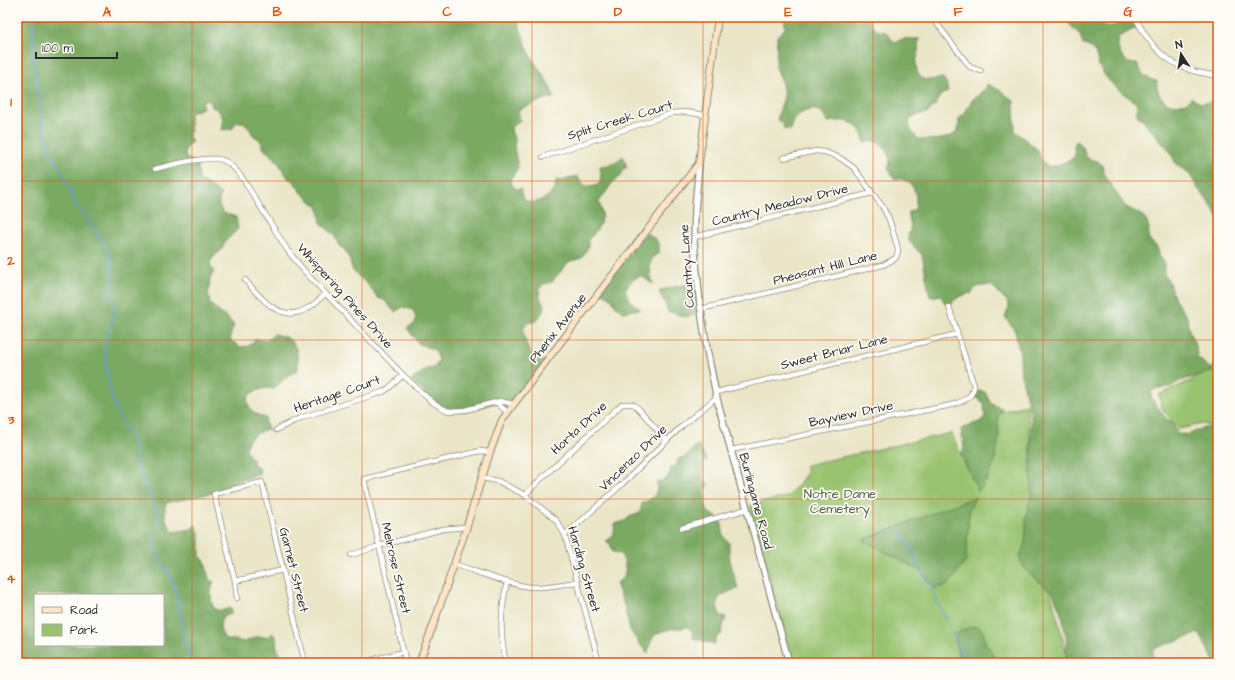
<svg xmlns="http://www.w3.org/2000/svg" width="1235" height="680" font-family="'Architects Daughter',sans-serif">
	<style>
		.green { fill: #99c370; stroke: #62774e; fill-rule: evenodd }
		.forest { fill: #7aa962; stroke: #526a46; fill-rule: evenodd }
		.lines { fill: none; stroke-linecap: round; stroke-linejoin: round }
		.stream { stroke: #699cd4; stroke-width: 1.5 }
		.minor-casing { stroke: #8a8878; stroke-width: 6 }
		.tertiary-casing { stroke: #8a8878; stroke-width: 8 }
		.secondary-casing { stroke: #8a8878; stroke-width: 8 }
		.minor { stroke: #fff; stroke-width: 4.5 }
		.tertiary { stroke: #fff; stroke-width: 5.5 }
		.secondary { stroke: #fde5c5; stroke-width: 6 }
		.grid { fill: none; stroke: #df570e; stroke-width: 1; stroke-opacity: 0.55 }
		.labels { text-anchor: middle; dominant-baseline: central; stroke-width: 3.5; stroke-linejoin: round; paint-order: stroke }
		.street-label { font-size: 13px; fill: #2b2b2b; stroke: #fdfcf7 }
		.park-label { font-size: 13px; fill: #526043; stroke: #fdfcf7 }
		.neatline { fill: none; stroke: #df570e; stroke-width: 1.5 }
		.grid-label { font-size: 13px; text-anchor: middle; font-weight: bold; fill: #df570e }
	</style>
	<rect width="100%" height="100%" fill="#fdfcf7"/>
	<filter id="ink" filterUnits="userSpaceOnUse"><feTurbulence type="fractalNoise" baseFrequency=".025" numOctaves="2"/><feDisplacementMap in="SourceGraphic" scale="8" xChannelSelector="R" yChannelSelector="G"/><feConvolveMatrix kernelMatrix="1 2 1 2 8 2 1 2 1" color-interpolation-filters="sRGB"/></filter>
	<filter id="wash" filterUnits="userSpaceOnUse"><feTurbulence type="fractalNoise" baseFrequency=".012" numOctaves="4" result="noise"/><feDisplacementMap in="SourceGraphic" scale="16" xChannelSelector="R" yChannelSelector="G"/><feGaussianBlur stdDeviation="0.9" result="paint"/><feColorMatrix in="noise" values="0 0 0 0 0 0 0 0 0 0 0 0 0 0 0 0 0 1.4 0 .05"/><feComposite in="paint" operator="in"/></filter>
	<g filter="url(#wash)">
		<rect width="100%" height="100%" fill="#eae5c6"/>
		<path class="green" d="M1218 364V429L1203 424 1179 429 1162 409 1159 395 1190 381Z
			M1027 405 1039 547 1069 663H793L750 505 789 496 806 474V465L951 433 978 491 999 437 998 414 1002 411ZM974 498 969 511 966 560 948 585 935 588 923 572 863 540Z"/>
		<path class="forest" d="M17 17H517C521 30 525 44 531 56 539 72 549 79 554 98H548L518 110 520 120 512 126 511 130 515 141 514 146 518 168 510 179 512 186 517 189H521C522 193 522 199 526 201 534 206 550 197 554 189 556 186 556 183 556 180L562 181 577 176 584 186C602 189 602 181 600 166 608 166 617 162 623 156L627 167 623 169 621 176 613 182 599 202C600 206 602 210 602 214 603 223 594 234 588 240V247L582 258 568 262C565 268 559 273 554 279 553 279 554 281 553 281 551 283 547 283 544 284 535 288 541 301 545 307 544 312 539 315 537 321 534 322 527 322 525 325 521 331 527 345 529 351L545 362 514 403 504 401 465 411 445 410 411 381 425 370 435 367 439 360 435 350 419 344 407 328 415 324 416 317 413 310 403 307 395 312 384 300 378 298 369 286 353 271 349 258 345 250 339 246 335 237 321 223 319 208 301 192 293 180 289 179 275 158 264 149 260 140 253 135 248 126 243 122H236L232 129 222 130C225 120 222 110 212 107L210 101 206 100 202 102 203 108 192 112 189 116 191 131 188 135 192 142C187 147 183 150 186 158L197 163 199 179 221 194C218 202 218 206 223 213L236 217 238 229 225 242 222 249 211 260 210 265 214 272C209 278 210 282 209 289 205 309 224 312 234 325L231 333 230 340 240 347 249 346 256 339C265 341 269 340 274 334 297 338 298 350 298 370L287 376 274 389C268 387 265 388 259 390 238 395 249 415 266 418L265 423 269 429C266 430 263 430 260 432 248 437 240 450 253 459V463L260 470 259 474 231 484 232 489 166 503C163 513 166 525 174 532L191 529 196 525 200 537V556L205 561 209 579 211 581 214 582C210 587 210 606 215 609 219 612 226 609 231 608V614L223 617C218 626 220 632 226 640H236L244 642 256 637H268L272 633 276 637 277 649 281 655V660L278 663H17ZM35 595H163V645H35Z
			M784 17H869L871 24 876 30 886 32 894 42C906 37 908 39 920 39 917 44 919 47 918 54 918 57 916 60 916 63 917 84 928 80 943 78L946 82 948 92 942 94 936 102V105L931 108 928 113C923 114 916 115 913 117 904 123 913 134 918 139 931 140 948 141 958 131L959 119 965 113 972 100 986 88 987 84 1001 91 1014 101 1015 131 1038 150 1041 160 1049 167 1061 164 1075 157 1074 146 1076 141 1083 147 1086 157 1092 160 1098 161 1102 165 1106 178 1125 206 1143 216 1147 221 1149 229 1148 239 1157 247 1160 257 1164 261V274L1169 282 1175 300 1187 317 1188 326 1191 336 1196 345 1197 357 1213 371 1180 381 1170 387 1156 388 1151 393 1152 399 1166 419 1172 422 1178 434C1182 434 1186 435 1189 434 1199 431 1207 424 1218 430V663H1215L1199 633 1153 649V663H1064L1066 659 1067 642 1062 616 1053 593 1026 571 1021 561 1020 556 1025 543 1026 530V516L1031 497V415L1021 375 1020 354 1015 331 1005 317 1009 308 1007 301 991 285C983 286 975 285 972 293 962 295 956 297 950 305L944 302 941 295 930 297 922 255 909 241 908 234C913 228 909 219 908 212 910 212 912 211 914 210 916 207 916 203 916 201 917 188 908 177 895 179L888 168C893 160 886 145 877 142 873 140 869 142 865 143 859 121 849 119 829 122 825 120 824 115 821 112 810 105 790 116 791 130L784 129 783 124 777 119 784 97 782 83 776 67 777 36 785 28Z
			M1071 17H1096L1100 24C1118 31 1120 18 1135 17L1138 27 1118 37C1115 48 1121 55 1128 63H1137C1141 73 1146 80 1157 81 1155 95 1167 108 1181 104 1186 103 1189 102 1191 97 1200 105 1204 103 1215 101L1218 104V217L1209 202 1199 190 1190 175 1176 164 1169 149 1162 143 1155 133 1147 127 1144 121 1137 115V105L1135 102C1121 92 1107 82 1099 66 1097 62 1097 55 1094 51 1091 47 1087 46 1083 45L1080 35 1069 24Z
			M646 233C655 238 661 242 659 253 646 259 650 273 653 284L641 276 633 279 625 289 629 300 640 309 623 312 617 307 609 296 600 292Z
			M688 284H698L701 313 685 317 675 313 668 312 665 302 659 292 661 290Z
			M981 391 985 392 991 404 1002 408V411L998 414C999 437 999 454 989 475 986 482 983 486 978 491L961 454 964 448 961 429 981 421 985 416 984 404 973 394V393Z
			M695 446H698L707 460 702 464 703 478 709 484 704 493 707 511 721 520 724 537 729 543V556L738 589C722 594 711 597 721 616L726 618 721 631 722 634 717 636 714 644 700 640 694 639 692 631 687 627C665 631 652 627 648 653L640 645 630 630 624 605 616 583C629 576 626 566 621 554L613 552 610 544 606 541C614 537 615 533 614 524L625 521 629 517 640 513 642 503C653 500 658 494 657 482 665 480 670 478 671 468L676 466 678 459C686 457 692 453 695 446Z
			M975 497 969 511 966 560 948 585 935 588 922 572 863 540Z
			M974 626 979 627 983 632 986 644 992 652 996 663H960L954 636 959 632Z"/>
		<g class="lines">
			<path class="stream" d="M33 17 34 62 43 121 49 150 64 176 76 204 105 244 108 251 113 273 110 289 115 311 105 343 106 366 112 398 115 408 131 438 134 445 137 467 157 510 160 517 154 542V550L173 580 181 619 184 643 189 649 188 657 183 663
				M900 530 910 547 923 575 933 590 937 602 949 625
				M952 631 959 648 971 663"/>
		</g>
	</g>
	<g filter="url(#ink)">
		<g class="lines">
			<g class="minor-casing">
				<path id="minor" d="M932 17 970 67 981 71
					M1135 17C1146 39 1163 61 1187 69 1197 73 1208 74 1218 76
					M543 157 673 113 685 112 705 115
					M155 169C170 165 212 154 225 161 232 165 238 172 243 179L288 251 306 273 403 375 432 402 446 410 450 411 465 410 500 401 513 404
					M694 237 872 193
					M245 280C261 298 281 325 308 308 314 305 320 299 325 294
					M701 309 883 265 896 258 898 251 897 245 889 219 882 206 854 168 840 158 825 152 816 151 783 158
					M716 392 957 334
					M496 402 507 412
					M276 430 300 418 383 392 389 388 403 375
					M731 450 947 406C958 403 973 400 974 386L949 307
					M482 478 498 481 525 495 556 520 565 535 599 663
					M525 495 544 476 622 404H633L638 408 667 441
					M682 528 747 509
					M565 535 619 487 683 425 717 397
					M351 555 379 546 443 529 466 527
					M454 564C476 571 508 585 531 587 546 588 562 584 577 582
					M235 581 283 570
					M237 598 235 581 214 494 262 482 305 663
					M360 663 403 652
					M406 663 364 479 480 451 490 452
					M506 663C499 633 501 611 507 581"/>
			</g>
			<g class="tertiary-casing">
				<path id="tertiary" d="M699 163 695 210 694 243 700 304 707 350 717 399 789 663"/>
			</g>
			<g class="secondary-casing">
				<path id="secondary" d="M419 663 434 623 465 532 490 452 502 420 544 364 699 163 718 17"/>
			</g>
			<use href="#minor" class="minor"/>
			<use href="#tertiary" class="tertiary"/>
			<use href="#secondary" class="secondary"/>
		</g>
	</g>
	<path class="grid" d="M192 17V663M362 17V663M532 17V663M703 17V663M873 17V663M1043 17V663M17 181H1218M17 340H1218M17 499H1218"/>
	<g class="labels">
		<g class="street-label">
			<text transform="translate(620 120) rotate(-17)">Split Creek Court</text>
			<text transform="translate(780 205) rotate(-14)">Country Meadow Drive</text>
			<text transform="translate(687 266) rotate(-94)">Country Lane</text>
			<text transform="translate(825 268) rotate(-14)">Pheasant Hill Lane</text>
			<text transform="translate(345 296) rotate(48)">Whispering Pines Drive</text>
			<text transform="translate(558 328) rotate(-52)">Phenix Avenue</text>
			<text transform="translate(834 352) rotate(-14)">Sweet Briar Lane</text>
			<text transform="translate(337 394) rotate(-19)">Heritage Court</text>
			<text transform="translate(851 414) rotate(-12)">Bayview Drive</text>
			<text transform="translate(579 428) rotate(-43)">Horta Drive</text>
			<text transform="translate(633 458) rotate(-44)">Vincenzo Drive</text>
			<text transform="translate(756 501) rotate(75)">Burlingame Road</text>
			<text transform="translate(396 568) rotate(77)">Melrose Street</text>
			<text transform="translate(584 569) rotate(74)">Harding Street</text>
			<text transform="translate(294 570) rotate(76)">Garnet Street</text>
		</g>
		<g class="park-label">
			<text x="840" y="494">Notre Dame<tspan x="840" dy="15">Cemetery</tspan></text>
		</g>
	</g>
	<rect width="1235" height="680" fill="none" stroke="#fdfcf7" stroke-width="44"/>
	<rect x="34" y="594" width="130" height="52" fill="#fdfcf7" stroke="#a9a8a5"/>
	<rect x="42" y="607" width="20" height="6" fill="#fde5c5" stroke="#a9a8a5"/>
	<text x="70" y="614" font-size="12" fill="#2b2b2b">Road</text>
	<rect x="42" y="624" width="20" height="12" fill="#99c370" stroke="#a9a8a5"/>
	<text x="70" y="634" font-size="12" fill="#2b2b2b">Park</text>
	<g transform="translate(1181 54) rotate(348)" stroke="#fdfcf7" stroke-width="3" paint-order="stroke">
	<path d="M0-3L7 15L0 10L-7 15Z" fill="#2b2b2b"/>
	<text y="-6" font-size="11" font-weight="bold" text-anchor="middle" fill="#2b2b2b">N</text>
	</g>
	<path d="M36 52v6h81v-6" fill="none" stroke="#2b2b2b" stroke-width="2"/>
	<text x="42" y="52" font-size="12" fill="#2b2b2b" stroke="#fdfcf7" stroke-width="3" paint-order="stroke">100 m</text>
	<rect x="22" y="22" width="1191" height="636" class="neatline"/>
	<g class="grid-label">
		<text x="107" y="16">A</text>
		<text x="277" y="16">B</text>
		<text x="447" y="16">C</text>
		<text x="618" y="16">D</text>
		<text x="788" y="16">E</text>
		<text x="958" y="16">F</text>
		<text x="1128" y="16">G</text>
		<text x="11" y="106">1</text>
		<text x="11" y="265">2</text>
		<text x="11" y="424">3</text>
		<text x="11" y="583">4</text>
	</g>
</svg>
